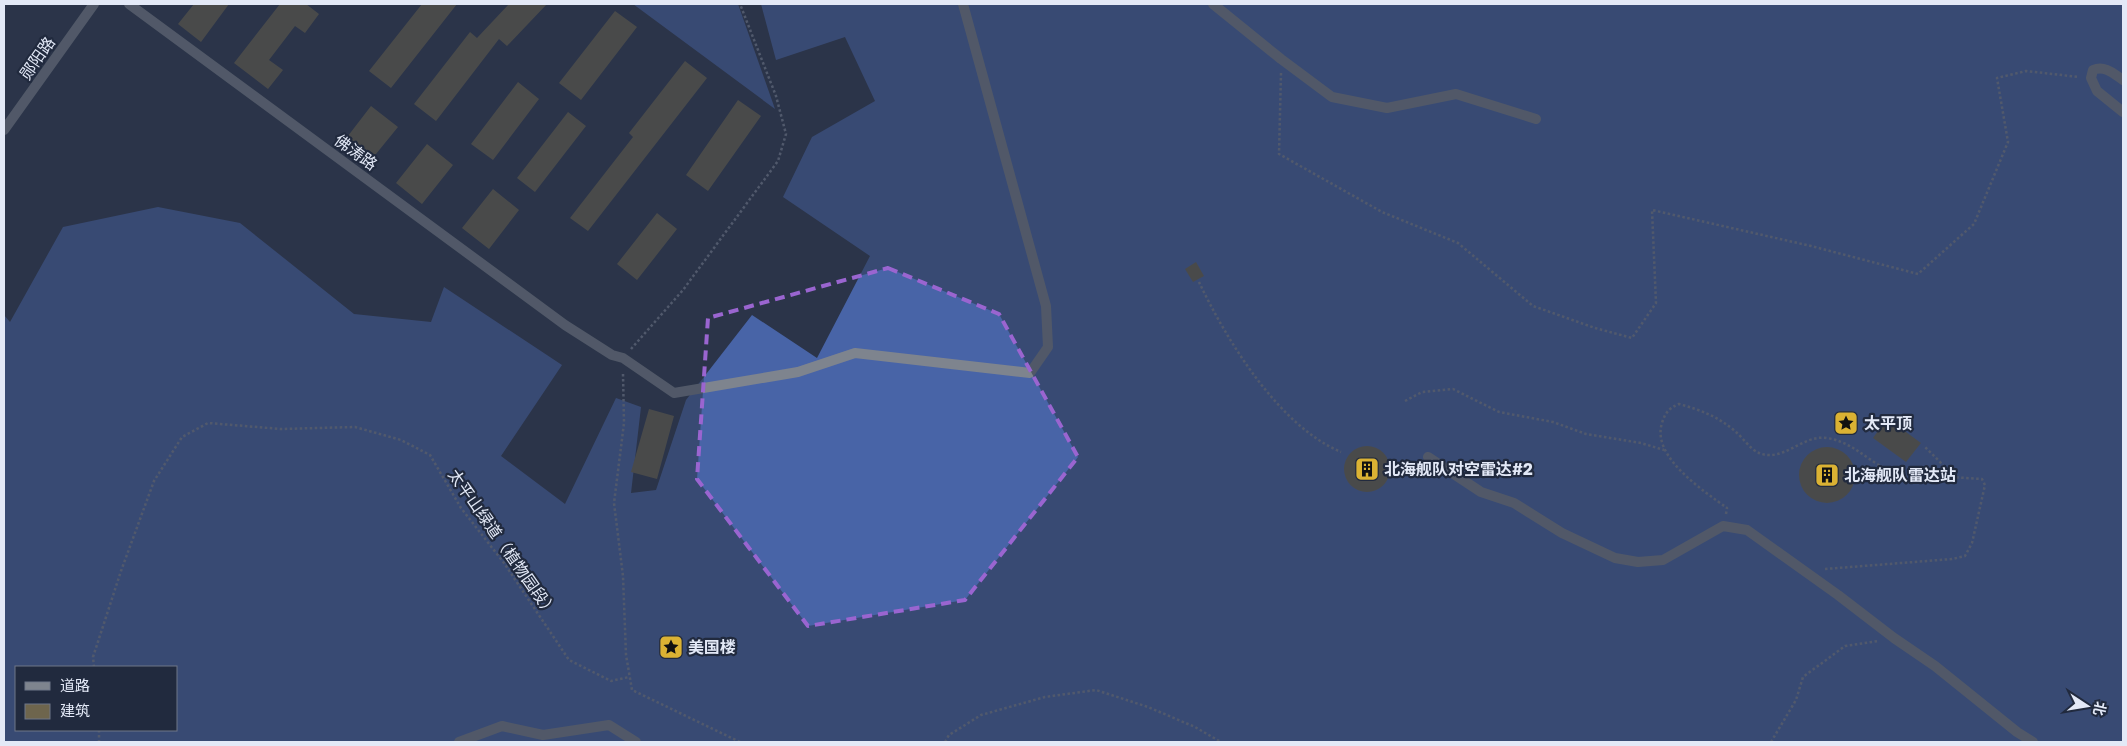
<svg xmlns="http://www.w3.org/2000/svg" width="2127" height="746" font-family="'Golos Text','Noto Sans SC',sans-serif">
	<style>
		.forest { fill: #4864a7; fill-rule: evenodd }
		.building { fill: #6e654d }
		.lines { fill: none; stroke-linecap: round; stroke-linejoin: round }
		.path { stroke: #7e8698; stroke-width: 2.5; stroke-dasharray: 2.5 2.5; stroke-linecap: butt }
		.minor { stroke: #7e848e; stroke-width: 10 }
		.marked { fill: none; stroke: #9a65d0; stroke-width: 4; stroke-dasharray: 10 6; stroke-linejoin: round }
		.labels { text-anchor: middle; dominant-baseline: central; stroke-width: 4.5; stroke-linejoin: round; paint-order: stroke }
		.street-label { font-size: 16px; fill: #e3e9f7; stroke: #212a3e }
		.poi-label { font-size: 16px; font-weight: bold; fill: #e3e9f7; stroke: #212a3e; text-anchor: start }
	</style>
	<rect width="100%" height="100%" fill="#2b3449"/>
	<path class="forest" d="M633 4H738L775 109Z
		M761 4H2123V742H4V315L10 322 63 227 158 207 240 223 354 314 431 322 444 287 562 365 501 456 565 504 616 398 641 407 631 493 656 490 686 400 752 315 817 358 870 256 783 197 812 137 875 101 845 37 776 60ZM16 667H176V730H16Z"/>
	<path class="building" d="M194 4H229L201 42 178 24Z
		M280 4H306L319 14 305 33 295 26 269 60 283 70 268 89 234 63Z
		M422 4H457L391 88 369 71Z
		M509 4H547L507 46 499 39 436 121 414 104 470 32 477 38Z
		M615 11 637 27 581 100 559 83Z
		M685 61 707 78 588 231 570 218 633 137 629 133Z
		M518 82 539 99 493 160 471 144Z
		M738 100 761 116 708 191 686 175Z
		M371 106 398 127 367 165 341 145Z
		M568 112 586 126 535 192 517 178Z
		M427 144 453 165 422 204 396 183Z
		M493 189 519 210 489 249 462 228Z
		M657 213 677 229 637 280 617 264Z
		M1196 262 1204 276 1193 282 1185 269Z
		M649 409 674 416 657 479 631 472Z
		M1887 418 1921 443 1906 462 1873 438Z
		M1344 469a23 23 0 1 1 46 0a23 23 0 1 1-46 0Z
		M1799 475a28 28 0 1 1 56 0a28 28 0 1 1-56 0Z"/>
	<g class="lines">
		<path class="path" d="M1281 73 1279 154 1382 212 1458 243 1533 306 1595 328 1632 338 1656 303 1652 210 1811 246 1918 274 1974 224 2008 142 1997 78 2026 71 2079 77
			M1199 282C1227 341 1279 426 1341 452
			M631 349 683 290 778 161 786 134 776 96 740 4
			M623 374 624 423 614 503 623 576 626 655 632 690 740 742
			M1405 401 1422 392 1453 389 1499 412 1553 422 1586 434 1641 443 1664 450
			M1726 514 1727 508C1704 491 1651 457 1662 423 1665 413 1669 408 1679 404 1701 410 1719 417 1736 432 1743 438 1751 450 1759 453 1783 463 1803 434 1827 438 1846 441 1859 452 1874 462 1900 479 1920 482 1950 477
			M1825 569 1952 559 1965 556 1972 543 1985 485 1982 479 1950 477 1942 464 1925 447
			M94 667 93 657 121 571 154 481 182 437 208 423 281 429 355 427 401 440 430 455 461 508 504 563 569 660 611 681 629 677
			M99 730V742
			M945 742 949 735 981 715 1045 697 1096 690 1148 707 1195 727 1221 742
			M1771 742 1796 700 1803 677 1845 646 1878 641"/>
		<path class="minor" d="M129 4 565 325 612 355 623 358 674 393 798 372 855 353 1030 373 1048 347 1046 306 963 4
			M1213 4 1281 59 1332 97 1387 108 1456 94 1536 119
			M2123 80C2114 74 2105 65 2093 70L2091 78 2097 91 2123 112
			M4 130 94 4
			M1428 457 1481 492 1514 503 1562 533 1615 558 1638 562 1663 560 1723 526 1747 530 1838 595 1894 638 1935 666 2017 732 2033 742
			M459 742 502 726 543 735 609 725 636 742"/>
	</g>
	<path d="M0 0H2127V746H0ZM888 268 999 314 1078 457 965 600 808 626 697 479 708 318Z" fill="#2b3449" fill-opacity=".55" fill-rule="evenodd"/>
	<path class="marked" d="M888 268 999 314 1078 457 965 600 808 626 697 479 708 318Z"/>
	<defs>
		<g id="sight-square" transform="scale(1.25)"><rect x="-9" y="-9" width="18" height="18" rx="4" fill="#dbb233" stroke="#212a3e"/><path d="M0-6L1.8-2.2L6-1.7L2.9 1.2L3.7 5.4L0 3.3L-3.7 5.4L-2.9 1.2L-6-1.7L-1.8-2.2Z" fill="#111"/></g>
		<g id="building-square" transform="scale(1.25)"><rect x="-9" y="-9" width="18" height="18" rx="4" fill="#dbb233" stroke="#212a3e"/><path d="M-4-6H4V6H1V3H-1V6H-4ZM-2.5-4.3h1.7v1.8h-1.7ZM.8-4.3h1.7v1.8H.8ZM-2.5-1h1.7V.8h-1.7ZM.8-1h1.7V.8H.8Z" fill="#111"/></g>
	</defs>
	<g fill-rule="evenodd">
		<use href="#sight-square" x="1846" y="423"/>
		<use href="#building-square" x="1367" y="469"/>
		<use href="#building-square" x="1827" y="475"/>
		<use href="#sight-square" x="671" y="647"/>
	</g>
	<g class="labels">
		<g class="street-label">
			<text transform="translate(37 58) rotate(-55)">郧阳路</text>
			<text transform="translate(356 152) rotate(36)">佛涛路</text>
			<text transform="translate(503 543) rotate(55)">太平山绿道（植物园段）</text>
		</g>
		<g class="poi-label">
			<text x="1864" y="423">太平顶</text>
			<text x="1384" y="469">北海舰队对空雷达#2</text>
			<text x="1844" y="475">北海舰队雷达站</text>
			<text x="688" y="647">美国楼</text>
		</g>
	</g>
	<rect width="2127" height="746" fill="none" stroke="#e3e9f7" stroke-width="10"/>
	<rect x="15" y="666" width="162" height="65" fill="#212a3e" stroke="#6f7688"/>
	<rect x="25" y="682" width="25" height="8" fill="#7e848e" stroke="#6f7688"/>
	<text x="60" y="691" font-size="15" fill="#e3e9f7">道路</text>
	<rect x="25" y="704" width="25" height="15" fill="#6e654d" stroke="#6f7688"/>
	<text x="60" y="716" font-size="15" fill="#e3e9f7">建筑</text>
	<g transform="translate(2087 706) rotate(102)" stroke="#212a3e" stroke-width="4" paint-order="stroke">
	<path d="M0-4L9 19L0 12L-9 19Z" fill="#e3e9f7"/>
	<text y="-8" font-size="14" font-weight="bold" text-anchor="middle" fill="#e3e9f7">北</text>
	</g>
</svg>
